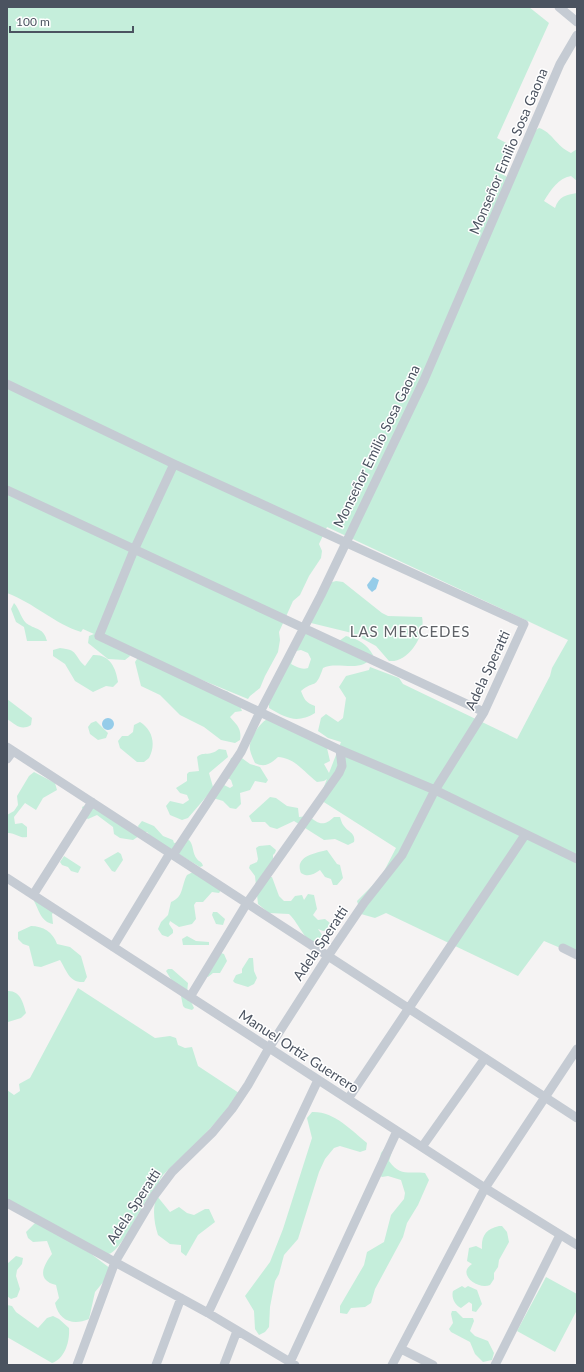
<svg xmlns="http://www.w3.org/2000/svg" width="584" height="1372" font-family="Lato,sans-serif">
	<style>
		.green { fill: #c5eedb; fill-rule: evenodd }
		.water { fill: #95cce9 }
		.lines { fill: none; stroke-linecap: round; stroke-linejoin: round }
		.street { stroke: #c5cbd3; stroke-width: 9 }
		.labels { text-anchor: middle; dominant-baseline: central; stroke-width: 3; stroke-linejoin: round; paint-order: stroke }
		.street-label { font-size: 14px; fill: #4b5360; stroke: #fff }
		.neighbourhood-label { font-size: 15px; letter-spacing: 1px; fill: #5f6267; stroke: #fff }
	</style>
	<rect width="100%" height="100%" fill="#f5f3f3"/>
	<path class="green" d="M7 7H529L549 23 497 138 508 144 498 171 513 181 533 132 539 128C552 132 556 146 571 153L577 149V181L571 176C558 178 551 190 544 201L555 208C559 196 566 195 577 193V955L544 941 518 976 386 913 375 918 361 914 357 901 381 877 396 848 319 799 327 779 324 781 317 782C304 772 295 758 278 757 270 764 265 768 255 763 253 759 251 754 250 750 248 740 259 724 267 719L327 748 330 761 324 764 329 773 341 742 328 738 318 731 321 718 326 714 338 722 343 718 346 698 339 687 346 676 369 670 370 667 399 678 403 684 517 739 550 676 552 668 568 640 327 527 319 544 322 551 321 558 309 576 300 595 293 601 279 632 280 640 278 652 265 676 260 688 250 696 248 699 185 673 213 689 227 691 237 699 242 711 235 712 230 717C237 725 242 729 240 740L235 743 221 740 204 727 180 715 160 695 141 686 135 662 139 656 129 653 130 656 125 660 108 659 88 643 89 636 94 634 83 629 81 632C55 624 34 603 7 593Z
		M336 581 343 582 382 613 388 616 422 617C426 634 409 663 389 661L376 646 352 633 311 623 322 585Z
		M14 603C20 609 21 621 29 625 38 630 44 629 47 641H27L24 627 16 622 11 609Z
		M306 630 335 644 346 636C358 639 367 644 373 655 363 675 338 660 323 668 315 691 315 679 301 691 304 699 306 703 315 706V713C297 724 286 718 269 708V701ZM301 650 308 653 311 659 308 668C302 670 297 667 291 664L296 651Z
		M60 648C79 650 73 655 85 666L93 655C109 654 116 667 118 682L113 687 106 686 93 692 75 681 65 664 53 656V650Z
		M7 699 32 718 31 725C21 731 16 725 7 719Z
		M96 721 108 733 106 738 98 740 90 734 88 727 91 723Z
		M140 722C153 730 156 745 149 758L144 762H137L120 748 118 741 122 736H128L133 732 134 725Z
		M219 749 226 750 228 757 209 773 213 787 224 785 230 788 233 786 231 780 222 774 228 766 231 758 239 756 250 764 260 767 268 780 266 783 255 781 250 790 240 793 241 804 236 809 230 808 223 801 213 798 212 790 188 818 182 820 170 815 166 806 170 801 183 804 189 800 187 795 180 793 176 788 187 781V774L189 772 199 771 197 757C203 751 209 757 219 749Z
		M34 772 55 783 57 790 43 798 36 810 25 803 14 817 15 824 22 823 27 827V837C20 839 15 832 7 833V815L14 811 18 805 17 796 29 776Z
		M270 797 276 798 287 806 298 808 299 817 309 816C318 824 324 827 334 817H340C341 820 342 824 344 826 348 832 356 833 354 842L348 845 335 839 324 840 294 821 277 829 270 827 265 822H252L249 816Z
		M88 804 139 836 133 840 120 838 114 834 113 827 97 815 88 819 84 817 82 807Z
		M142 821 154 826 163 836 173 840 174 843 189 840C194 845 192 853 197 859 199 862 202 861 203 866L200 867 152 838 147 832 144 833 139 829 138 826Z
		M270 845 276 850 275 853 273 855V862L265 877H272L279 896 284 901H291L295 896 302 895 304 900 308 894 314 895 317 909 313 915 318 920 325 919 330 923V930L323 931 318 929 325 939 323 946C306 947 300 924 289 914L269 913 258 904 255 876 249 868 250 865 257 862 258 859 256 848 259 846Z
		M327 850 337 864 340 865 343 878 337 885H333L331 879 325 877 320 870C314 874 308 878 301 873 294 856 316 853 327 850Z
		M118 852 121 854 123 860 115 872 112 871 104 860Z
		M64 856 81 867 78 873 71 871 68 867 62 865 60 862Z
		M193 872 221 890 219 893 212 892 203 902H196L194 905 196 919 192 924 179 927 170 921 169 924 173 930V933L168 937 162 935 158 929 161 922 168 915 171 902C184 897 181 886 187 875Z
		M36 899 54 912 52 914 53 924C41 922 39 910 34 901Z
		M213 912H217L225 919 223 925 216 924 212 915Z
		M31 926C43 926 53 932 57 944L70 947 81 956 87 977 84 982C69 983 67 971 60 960L41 967 34 966 29 946 23 944 18 939V932Z
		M187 936 196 941 209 942V945H183L182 939Z
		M221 953 224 954 227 961 220 973H213L208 977 205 975 211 967 214 966V959Z
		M249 958H253L254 971 257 978 254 984 248 987 235 983 233 981 236 975 242 973V969Z
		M168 969H172L188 983 187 993 194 1008 192 1010 185 1008 183 1006 181 996 166 971Z
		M78 988 155 1038 170 1036 176 1038 178 1045 185 1048 192 1047 198 1066 239 1093C218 1124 190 1148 163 1175L159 1181V1188L151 1193C142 1204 120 1254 108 1254L7 1200V1090L14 1095 20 1091 19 1084 30 1078Z
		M7 991C20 990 23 1002 26 1013L21 1018 8 1022Z
		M312 1112C334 1111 351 1130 367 1143L366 1150 360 1152 340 1146 334 1148 325 1159 319 1172 298 1239 284 1255 279 1274 275 1281 270 1307 269 1327 265 1332 259 1335 255 1329 254 1311 245 1296 270 1262 283 1229 312 1138 307 1118Z
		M389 1142 393 1148 389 1161C400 1177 409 1171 425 1173L429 1180 418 1205 407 1223 403 1237 375 1289 371 1303 365 1307 351 1308 347 1314 340 1313V1306L364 1265 367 1252 384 1242 391 1215 404 1199 405 1193 401 1180 388 1176 382 1177 376 1173 381 1153Z
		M157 1196 170 1212 179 1207 187 1213 194 1215 205 1209H209L215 1222 198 1235 186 1256 181 1252V1245L170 1244 158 1235C154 1223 152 1208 157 1196Z
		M36 1222 90 1253 111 1269 109 1275 95 1292 89 1319C73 1326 59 1321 55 1303L59 1298 56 1285C36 1280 43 1266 52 1254L47 1241 33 1242 28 1238 26 1232Z
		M499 1226H502L507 1232 509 1242 499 1260 498 1267 494 1273V1279L490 1285C478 1290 456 1274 472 1264L467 1261 469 1248 476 1246 482 1249C481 1236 486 1229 499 1226Z
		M16 1256 23 1258 22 1264 17 1270 16 1276 20 1289 17 1297 11 1299 7 1296V1264Z
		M546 1277 577 1294V1310L555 1352 517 1331Z
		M462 1286 465 1288 468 1286 477 1290 482 1304 476 1312 472 1311V1304L469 1302 461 1308C455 1305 451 1298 453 1291Z
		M7 1305 12 1306 16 1312 38 1328 47 1318 53 1316 59 1319 69 1328C70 1341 65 1359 52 1363L7 1337Z
		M452 1311H456L463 1318H473L474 1321 470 1331 475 1336 488 1341 494 1353 492 1360 483 1362 475 1354 470 1342 451 1332 449 1329 453 1323 451 1314Z"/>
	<path class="water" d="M373 577 379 580 376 589 372 592 368 588 367 585Z
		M102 724a6 6 0 1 1 12 0a6 6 0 1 1-12 0Z"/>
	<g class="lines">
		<path class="street" d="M559 7 577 22
			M7 384 174 464 524 624 484 712 435 790 402 855 364 903 328 956 269 1048 248 1085 232 1109 213 1132 172 1172 154 1196 115 1262 77 1365
			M174 464 134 550 99 636 340 750 435 790 577 859
			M7 490 484 712
			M7 747 577 1118
			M7 759 13 751
			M173 855 241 752 260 712 321 595 424 380 560 64 577 35
			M7 878 485 1188 577 1245
			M33 895 92 802
			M113 947 170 853
			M563 948 577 955
			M190 997 247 903 339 773 342 766 340 750
			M348 1099 525 835
			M422 1147 485 1058
			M7 1203 208 1313 295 1365
			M208 1313 318 1080
			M401 1349 433 1365
			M290 1362 397 1131
			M156 1365 181 1298
			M224 1365 237 1331
			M392 1365 485 1188 577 1049
			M495 1365 560 1235"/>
	</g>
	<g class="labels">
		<g class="street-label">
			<text transform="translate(508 151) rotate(-67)">Monseñor Emilio Sosa Gaona</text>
			<text transform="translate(376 446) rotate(-64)">Monseñor Emilio Sosa Gaona</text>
			<text transform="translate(487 670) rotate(-65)">Adela Speratti</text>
			<text transform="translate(320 943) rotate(-56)">Adela Speratti</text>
			<text transform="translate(299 1051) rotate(33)">Manuel Ortiz Guerrero</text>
			<text transform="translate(133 1206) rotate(-57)">Adela Speratti</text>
		</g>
		<g class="neighbourhood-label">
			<text x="410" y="631">LAS MERCEDES</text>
		</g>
	</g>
	<rect width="584" height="1372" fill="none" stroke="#4b5360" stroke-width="16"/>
	<path d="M10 26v6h123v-6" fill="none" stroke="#4b5360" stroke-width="2"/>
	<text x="16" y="26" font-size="12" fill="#4b5360" stroke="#ffffff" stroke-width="3" paint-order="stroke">100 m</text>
</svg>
